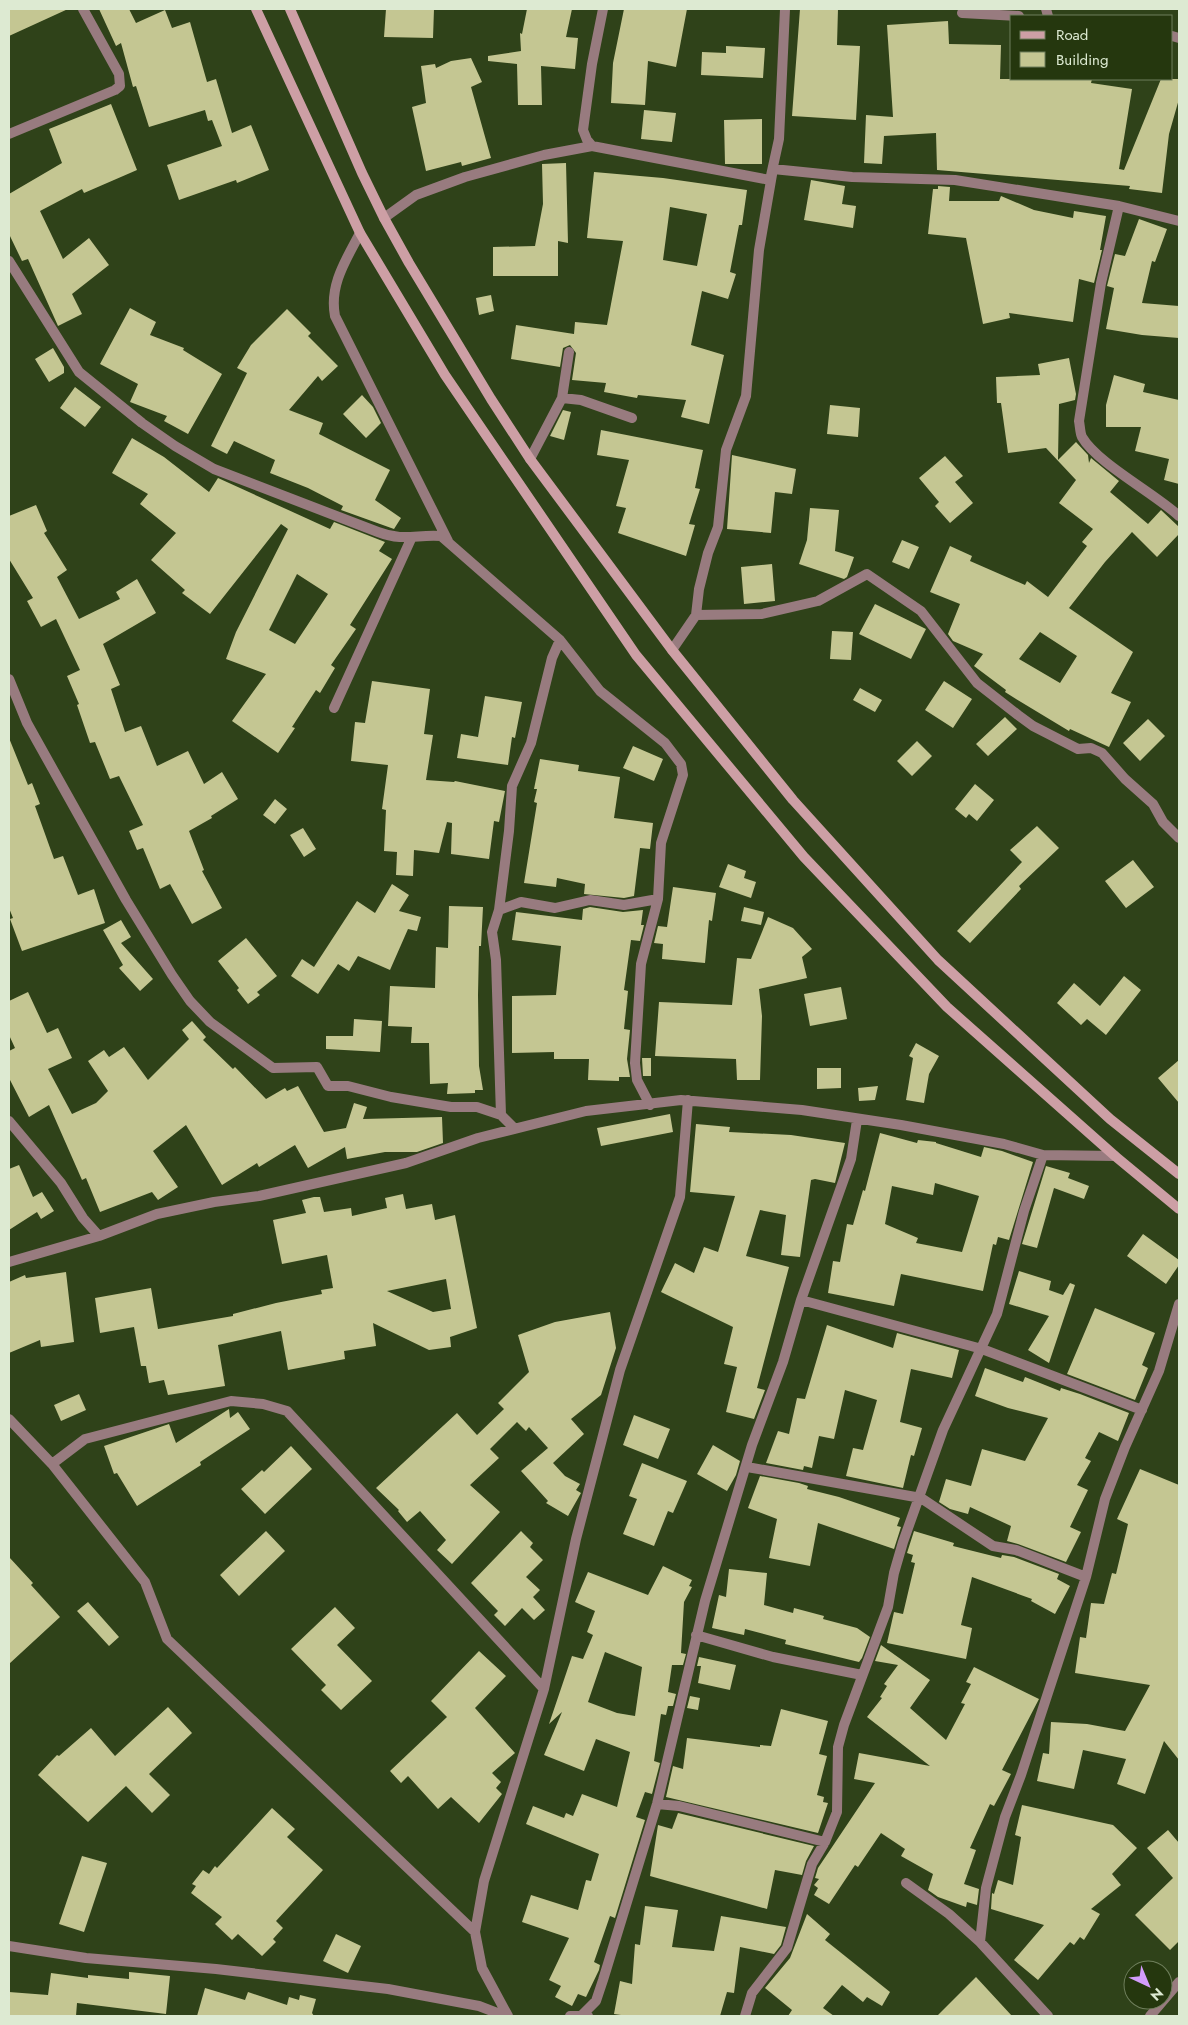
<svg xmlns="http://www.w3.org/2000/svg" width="1188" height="2025" font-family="Jost,sans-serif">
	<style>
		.building { fill: #c4c692; fill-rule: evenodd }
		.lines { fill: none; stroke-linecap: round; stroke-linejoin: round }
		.street { stroke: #987b7f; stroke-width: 10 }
		.secondary { stroke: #cd9fa5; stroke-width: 10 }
	</style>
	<rect width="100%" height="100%" fill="#2f4219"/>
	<path class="building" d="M9 9H68L9 36Z
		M99 9H129L136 23 165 10 172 28 190 22 207 82 216 79 232 133 251 125 269 170 237 183 236 180 179 200 167 165 222 146 212 120 208 121 205 110 149 127 136 86 133 87 121 43 116 46Z
		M386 9H434L433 38 384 37Z
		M527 9H572L566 37 578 38 575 69 541 66 542 105H518L517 64 488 61V56L521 51 520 33 522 34Z
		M624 9H687L676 67 648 61 645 105 611 103 613 63Z
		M800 9H838L837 45 860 46 856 120 792 116Z
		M948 21 949 44 1001 45 1000 79H1092L1091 83 1132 89 1119 169 1124 170 1161 79H1179V99L1169 134 1162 193 1129 189 1130 186 937 170 936 133 884 136 882 164 864 163 866 115 893 117 887 25Z
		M726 46 765 48 763 78 701 75 702 52 726 53Z
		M471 58 482 82 471 87 491 158 462 166 461 162 426 171 412 107 426 103 421 66 435 64 436 68 451 61Z
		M111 104 137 170 84 193 82 189 40 211 63 259 89 238 109 265 72 294 82 314 58 326 28 259 22 261 9 234V194L62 163 49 129Z
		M644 110 676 113 672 142 641 139Z
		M762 119V164H725L724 120Z
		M566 163 568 243 558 241V276H493V247L535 246 543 204 542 164Z
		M594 172 663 178 747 190 742 225H739L730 272 736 274 728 299 702 291 691 345 724 355 709 424 681 417 686 400 638 395 637 398 604 392 606 383 572 380 576 353 570 345 563 348 560 367 511 359 516 325 574 334 575 322 607 325 623 241 587 238ZM670 207 707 214 697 266 663 260Z
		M811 180 845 186 842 204 856 206 853 228 804 220Z
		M938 186 950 187 949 201H999L1001 196 1034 210 1073 218 1074 211 1106 216 1100 250H1102L1094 283 1079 279 1073 322 1009 313 1010 318 983 324 966 238 928 234 933 189H938Z
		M1139 219 1167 229 1155 262 1152 261 1142 303 1179 306V338L1142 335 1106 329 1114 288 1107 286 1115 254 1125 256Z
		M491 295 494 311 479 315 476 298Z
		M130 308 156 322 150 335 184 348 183 350 222 374 188 434 164 421 167 416 130 402 138 384 100 364Z
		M287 309 311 333 308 336 338 366 322 381 318 376 289 410 323 423 319 434 390 470 375 500 401 518 394 529 341 510 343 506 308 488 270 473 275 460 234 441 227 454 211 446 247 373 237 368 251 345Z
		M53 348 64 367V373L49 382 35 359Z
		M1069 358 1076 394 1075 400 1059 404 1058 460 1076 442 1088 455 1089 463 1091 458 1119 481 1110 492 1148 524 1161 510 1179 527V534L1157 557 1132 532 1105 562 1069 608 1133 652 1111 693 1131 702 1109 747 1070 729 1069 731 1021 702 1005 692 1006 690 974 666 983 654 953 641 948 634 960 604 930 592 950 546 972 556 970 561 1025 585 1027 581 1048 597 1087 546 1082 542 1093 529 1059 503 1076 480 1046 448 1008 453 1001 403H997L996 377 1040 375 1038 364ZM1040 632 1077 656 1060 683 1019 659Z
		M1114 375 1145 384 1143 392 1179 400V484L1164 480 1169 459 1135 451 1141 427H1106V405Z
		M75 387 101 407 85 427 60 408Z
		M362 395 373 407 381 423 366 438 343 414Z
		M830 405 860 408 858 437 827 434Z
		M563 410 571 412 564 440 550 436Z
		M601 430 703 450 695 488 700 489 689 524 695 525 686 556 618 533 626 508 616 506 629 460 597 455Z
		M132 438 164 457 209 492 218 478 330 529 334 522 385 542 379 551 392 559 350 625 356 629 331 665 335 668 320 693 316 690 292 727 295 728 278 753 232 721 266 674 226 659 236 632 288 529 281 524 210 614 182 593 185 590 151 560 176 533 140 504 148 494 112 473ZM297 574 328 594 295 644 269 630Z
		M732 455 796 469 792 494 775 492 771 533 727 529Z
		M945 456 963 476 955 482 973 503 950 523 935 506 939 502 919 478Z
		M36 505 47 531 44 533 67 570 57 577 79 619 120 599 116 592 137 579 156 613 103 644 120 685 111 689 125 732 141 726 157 766 188 751 204 784 222 772 238 799 211 816 212 818 189 831 204 870 202 871 222 908 192 924 170 884 160 889 143 848 137 850 129 831 143 825 119 776 110 779 95 742 90 743 77 705 79 704 67 676 80 670 56 619 41 627 27 601 33 598 9 559V516Z
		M810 508 839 510 835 551 854 557 847 577 844 579 799 564 807 540Z
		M902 540 919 547 909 569 892 562Z
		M772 564 775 601 744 604 741 567Z
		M875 604 926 629 911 659 859 634Z
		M832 631 853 632 851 660 830 659Z
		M372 681 430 689 424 734 433 735 426 780 454 782 455 781 505 791 499 822 494 821 489 859 451 854 452 823 447 822 439 853 414 850 413 876 396 875 397 852 384 851 386 810 382 809 388 765 351 761 355 722 365 723Z
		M944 681 972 699 953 728 925 710Z
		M860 688 882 700 875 712 853 700Z
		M485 696 522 702 515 738 512 737 508 765 457 758 461 734 478 737Z
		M1005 717 1017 729 988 756 976 744Z
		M1148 719 1165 736 1140 761 1123 743Z
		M9 738 28 785 32 783 40 804 35 806 54 859 63 856 78 895 94 889 105 923 22 951 10 919 13 918 9 908Z
		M917 741 932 756 912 776 897 761Z
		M633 746 663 759 654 781 623 768Z
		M540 759 579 765 578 771 620 777 614 818 653 823 650 849 640 848 634 896 624 898 584 894 585 884 557 878 556 887 524 883 537 803 534 802 537 789H534Z
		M975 784 994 800 977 821 969 814 966 818 955 809Z
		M275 799 287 809 275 824 263 815Z
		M1037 826 1059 848 1019 886 1021 889 970 943 957 931 1022 862 1010 850Z
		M303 828 316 849 304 857 290 835Z
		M1133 860 1154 887 1126 908 1105 881Z
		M728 864 746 871 744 878 756 882 751 898 719 887Z
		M392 884 409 895 399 911 421 917 417 931 408 929 390 970 358 956 349 971 338 964 318 994 291 976 302 959 314 967 357 901 375 913Z
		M673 887 716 893 712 921 709 920 705 963 662 959 663 944 654 943 658 926 667 927Z
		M449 906 483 907 481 946H479L478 995 479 1066 483 1090H475V1093L447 1094 448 1083 430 1084 429 1043H411L412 1027 388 1026 390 986 435 988 436 947 448 948Z
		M590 907 623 912 643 910 641 925H644L640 941 631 940 624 990 628 991 624 1029 630 1030 627 1059 630 1077H619V1081L588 1080 589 1059H554V1052L512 1053V996L556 995 561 946 512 940 516 912 582 920 583 909Z
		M744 907 764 912 761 925 741 921Z
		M768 917 793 928 812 949 802 957 807 978 759 989 762 1016 760 1080H737L736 1059 655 1056 659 1002 732 1005 737 958 751 959Z
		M121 920 131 937 121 943 153 979 140 991 119 968 123 965 103 930Z
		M246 938 277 976 257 992 260 995 248 1004 237 990 239 988 218 961Z
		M1124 976 1141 990 1106 1035 1087 1019 1081 1025 1057 1003 1074 983 1100 1006Z
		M841 987 847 1019 810 1026 804 994Z
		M28 992 47 1033 58 1028 72 1058 48 1069 72 1114 96 1103 108 1091 88 1061 104 1050 109 1057 124 1047 148 1080 189 1039 182 1030 192 1021 206 1037 203 1040 233 1069 235 1067 266 1099 285 1088 287 1091 298 1086 324 1132 346 1128 354 1103 367 1107 363 1119 442 1117 443 1143 417 1152H385L347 1159 345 1147 308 1168 295 1145 259 1167 257 1163 222 1185 186 1125 153 1151 178 1187 158 1200 152 1192 100 1212 86 1178 82 1180 49 1105 29 1117 9 1078V1051L15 1048 9 1035V1001Z
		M354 1019 382 1021 380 1052 326 1049V1036H353Z
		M916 1043 939 1056 929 1074 924 1103 906 1100 913 1058 909 1056Z
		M642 1058H651V1076H643Z
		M1179 1060V1103L1158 1078Z
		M817 1068H841V1088L817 1089Z
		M878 1086 875 1100 859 1101 858 1088Z
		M670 1114 673 1132 601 1146 597 1128Z
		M696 1124 730 1127 729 1132 791 1135 845 1143 835 1183 815 1179 811 1180 800 1257 781 1255 786 1215 760 1210 746 1256 789 1267 757 1388 765 1390 754 1419 726 1412 737 1367 724 1364 733 1327 661 1292 675 1263 694 1273 704 1247 718 1252 735 1196 690 1192Z
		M880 1133 917 1143 918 1140 936 1142V1143L981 1157 984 1147 1002 1151 1033 1162 1009 1240 998 1237 996 1245 993 1244 983 1291 901 1274 894 1306 828 1293 833 1261 840 1262 847 1224 853 1225 863 1190 865 1191ZM935 1183 979 1196 962 1252 916 1243 918 1238 885 1224 892 1186 933 1195Z
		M19 1165 33 1197 42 1192 54 1211 41 1219 37 1212 9 1230V1169Z
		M1046 1166 1070 1173 1068 1178 1089 1186 1084 1199 1054 1188 1037 1248 1022 1244Z
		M403 1194 406 1209 432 1204 435 1220 455 1215 477 1328 450 1337 451 1347 429 1350 373 1323 376 1346 344 1351 345 1359 288 1370 281 1331 218 1345 225 1386 168 1395 164 1380 149 1383 146 1366H141L134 1327 100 1333 95 1298 151 1288 158 1329 233 1316V1314L276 1303 322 1294 321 1290 333 1288 327 1255 282 1264 273 1220 306 1213 302 1200 314 1197H320L324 1212 351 1208 352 1216 387 1208 385 1198ZM446 1279 451 1309 433 1312 387 1291Z
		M1143 1234 1179 1260V1265L1166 1284 1127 1256Z
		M1019 1271 1051 1281 1049 1290 1063 1295 1070 1283 1075 1285 1049 1363 1028 1350 1049 1316 1009 1304Z
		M66 1272 74 1342 41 1347 40 1340 9 1353V1282L25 1275 26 1278Z
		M1095 1308 1155 1333 1142 1365 1148 1368 1135 1400 1067 1374Z
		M610 1312 616 1348 601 1395 571 1419 584 1434 553 1463 565 1476 580 1484 576 1490 581 1493 568 1516 546 1503 548 1501 521 1471 548 1448 529 1427 526 1431 517 1422 490 1449 499 1458 470 1485 500 1512 452 1564 437 1550 446 1540 420 1511 407 1522 398 1511 399 1510 376 1488 457 1413 477 1435 504 1409 498 1403 529 1372 518 1335 555 1322Z
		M827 1325 893 1348 897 1333 959 1350 952 1378 911 1369 900 1422 922 1428 914 1456 911 1455 903 1488 846 1476 853 1448 863 1450 877 1400 845 1390 834 1439 819 1436 812 1468 804 1466 803 1470 766 1463 778 1431 789 1434 797 1398 805 1399Z
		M985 1368 1023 1382 1025 1377 1060 1391 1061 1388 1080 1394 1129 1413 1118 1441 1099 1432 1085 1458 1091 1461 1077 1485 1088 1490 1070 1527 1081 1532 1066 1562 1018 1544 1007 1541 1011 1526 970 1507 968 1514 950 1509 939 1502 946 1479 971 1486 982 1449 1025 1461 1048 1418 1008 1408 975 1396Z
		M79 1394 86 1410 61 1421 54 1405Z
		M229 1409 230 1418 238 1412 250 1429 200 1462 201 1465 137 1506 117 1473 114 1474 104 1446 169 1424 176 1443Z
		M634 1415 670 1429 658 1459 623 1445Z
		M713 1445 740 1461 736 1475 727 1491 697 1474Z
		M291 1446 312 1469 265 1514 241 1489 262 1470 264 1472Z
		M642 1463 687 1481 673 1513 668 1511 654 1546 623 1534 637 1499 629 1496Z
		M1140 1469 1179 1485V1760L1164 1741 1145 1794 1117 1784 1126 1759 1083 1750 1074 1789 1037 1781 1043 1753 1049 1754 1051 1722 1087 1724 1125 1731 1150 1685 1075 1673 1080 1637 1086 1638 1091 1603 1104 1604 1112 1573 1116 1574 1128 1524 1117 1519Z
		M760 1476 799 1483 808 1486 807 1489 839 1497 900 1518 897 1526 901 1527 894 1549 818 1523 810 1566 769 1558 777 1519 748 1508Z
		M266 1531 285 1551 239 1596 220 1575Z
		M521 1531 533 1543 530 1547 543 1560 526 1577 540 1590 533 1597 545 1610 534 1620 522 1608 505 1626 494 1615 498 1611 471 1583Z
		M914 1531 954 1543 953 1546 1001 1558 1002 1555 1014 1557 1059 1574 1057 1579 1070 1586 1055 1614 1031 1601 1032 1599 972 1577 961 1625 972 1628 966 1659 887 1643 894 1612 903 1614 915 1563 911 1562 913 1555 907 1553Z
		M9 1557 33 1583 31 1585 60 1617 9 1664Z
		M663 1566 692 1580 689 1586 692 1587 684 1602 681 1653 686 1654 683 1665H672L668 1692 676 1694 673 1706H668L666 1715 661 1714 654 1761 660 1763 652 1794 645 1792 636 1817 645 1820 615 1918 610 1916 594 1962 600 1965 599 1970 586 1997 578 1994 572 2006 555 1997 561 1986 549 1980 569 1938 522 1922 531 1895 578 1910 586 1880 591 1881 599 1854 526 1824 533 1806 564 1818 566 1813 573 1816 582 1794 617 1807 630 1752 596 1739 584 1771 544 1755 562 1712 549 1724 572 1656 583 1659 593 1635 587 1632 595 1611 575 1602 588 1572 648 1595ZM605 1652 642 1667 635 1716 617 1713 588 1702Z
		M729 1569 767 1573 764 1605 793 1613 794 1608 824 1616 823 1619 857 1628 870 1637 862 1658 859 1662 785 1644 786 1640 745 1629 744 1635 712 1628 719 1595 726 1597Z
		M88 1602 119 1637 109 1646 77 1611Z
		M335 1607 355 1628 337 1645 372 1681 341 1710 321 1690 326 1685 291 1649Z
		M881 1645 930 1680 910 1708 946 1740 965 1704 961 1703 971 1684 966 1682 974 1667 1039 1699 1002 1770 1011 1774 994 1806 990 1804 970 1848 976 1850 964 1884 979 1889 977 1905 967 1902 966 1907 938 1897 928 1890 933 1874 901 1856 905 1849 881 1833 858 1867 855 1865 829 1904 814 1895 818 1888 814 1885 819 1879 815 1878 818 1868 875 1783 854 1779 859 1753 930 1766 867 1717 882 1698 880 1697 887 1686 884 1684 898 1665 875 1661Z
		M479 1651 506 1676 475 1708 515 1753 492 1773 501 1782 496 1788 502 1794 479 1823 451 1797 438 1809 408 1776 401 1783 390 1771 447 1717 431 1701Z
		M699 1657 736 1665 730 1690 698 1683 701 1666H697Z
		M690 1696 700 1698 698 1710 687 1708Z
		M168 1707 192 1733 149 1774 170 1795 152 1813 126 1786 88 1822 38 1775 57 1755 59 1756 91 1728 115 1756Z
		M781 1709 828 1721 819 1754 827 1756 817 1795 824 1797 823 1802 828 1803 818 1833 666 1797 673 1766 683 1769 687 1738 760 1747V1745L771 1746Z
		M1022 1805 1113 1825 1137 1848 1112 1874 1121 1885 1091 1909 1100 1914 1084 1940 1080 1937 1074 1945 1070 1942 1038 1980 1014 1960 1044 1925 991 1909 992 1893 994 1894 998 1880 1013 1885 1021 1837 1015 1835Z
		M272 1808 295 1829 287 1837 323 1870 276 1921 283 1928 273 1939 276 1942 262 1956 238 1934 232 1940 215 1924 222 1917 191 1893 196 1886 192 1884 203 1870 209 1874 215 1866 217 1868Z
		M678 1813 814 1846 806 1861 802 1875 775 1870 767 1909 650 1876 658 1825 672 1829Z
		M1168 1830 1179 1843V1941L1170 1950 1135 1915 1173 1878 1147 1848Z
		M82 1856 107 1863 84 1932 59 1924Z
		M645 1906 678 1910 672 1947 714 1951 721 1916 786 1927 781 1945 774 1954 740 1947 734 1993 727 1992 720 2016H628L614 2014 620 1981 632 1984 635 1944 640 1945Z
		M807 1914 830 1934 825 1940 890 1992 882 2006 867 1997 863 2002 842 1985 823 2008 834 2016H788L792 2010 765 1988 790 1958Z
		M336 1934 361 1946 348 1973 323 1961Z
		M129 1972 170 1976 166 2014 77 2003 76 2016H9V1992L48 1995 51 1973 88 1978V1975L129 1979Z
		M976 1977 1012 2016H937Z
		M205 1988 245 2000 248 1992 287 2005 289 1997 299 2000 300 1995 316 1999 312 2013 314 2016H197Z"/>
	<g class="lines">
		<path class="street" d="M603 9 592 64 583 130 587 140 592 146 770 180 779 139 785 9
			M1046 9 1048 16
			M962 13 1019 16
			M1172 36 1179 38
			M9 134 115 90 120 86 119 74 83 9
			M1119 206 1101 283 1079 421C1080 426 1080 433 1082 437 1097 463 1154 493 1179 516
			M384 218 416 195 465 177 544 155 592 146
			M360 233C346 260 329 285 335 316L448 541
			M9 261 79 372 142 423 175 446 214 469 378 532C404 542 417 534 441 536L560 640 600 691 665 743 681 764 683 775 661 843 658 899 641 964 635 1063 637 1080 650 1105
			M562 398 581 400 632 418
			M530 459 562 398 569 352
			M696 615 762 614 818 601 867 574 921 611 977 683 1018 715 1033 726 1078 749 1091 748 1102 753 1125 779 1153 804 1163 822 1179 838
			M672 650 696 615 699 589 708 553 718 527 726 450 746 396 759 250 773 169 852 177 955 180 1119 206 1179 221
			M9 679 27 723 126 900 172 975 190 1001 210 1022 273 1068 317 1067 328 1086H348L391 1097 451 1107H477L501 1115 515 1129
			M334 708 411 539
			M499 910 509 831 512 786 531 743 552 658 560 640
			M501 1115 496 960 492 932 499 910 521 902 555 908 590 900 624 905 658 899
			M9 1121 61 1183 83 1218 99 1236
			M9 1262 99 1236 157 1214 214 1202 259 1196 406 1163 478 1138 586 1111 681 1100 802 1110 901 1125 1004 1144 1043 1155 1115 1156
			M801 1300 982 1349 1142 1410
			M9 1419 52 1464 145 1582 167 1639 475 1932
			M52 1464 85 1439 231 1401 263 1404 287 1411 544 1689
			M747 1467 921 1498 993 1546 1016 1550 1086 1577
			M696 1635 773 1657 862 1675
			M657 1804 679 1806 825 1842
			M906 1883 949 1914 980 1942 1048 2016
			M980 1942 986 1888 1005 1817 1021 1775 1086 1577 1105 1499 1125 1447 1159 1371 1179 1304
			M9 1946 86 1958 216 1969 388 1989 479 2006 505 2016
			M582 2015 596 2001 603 1980 657 1804 705 1601 752 1445 783 1362 801 1300 851 1159 857 1120
			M508 2016 482 1968 475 1932 484 1881 544 1689 576 1539 620 1370 680 1197 688 1100
			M570 2016H588
			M745 2016 752 1993 787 1948 812 1864 825 1842 837 1812 838 1747 844 1725 888 1607 894 1573 903 1542 943 1430 997 1314 1024 1211 1043 1155
			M1150 2016 1179 1982"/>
		<path class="secondary" d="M256 9 360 233 445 375 636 655 804 857 947 1007 1115 1156 1179 1209
			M290 9 362 173 384 218 409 263 491 399 530 459 672 650 793 800 938 960 1110 1119 1179 1174"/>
	</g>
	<rect width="1188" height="2025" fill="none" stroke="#ddead2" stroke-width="20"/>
	<rect x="1010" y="15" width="162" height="65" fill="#25370e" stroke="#6f7f5c"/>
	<rect x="1020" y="31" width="25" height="8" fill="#cd9fa5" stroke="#6f7f5c"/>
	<text x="1056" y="40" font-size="15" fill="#ddead2">Road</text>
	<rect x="1020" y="52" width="25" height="15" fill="#c4c692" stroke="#6f7f5c"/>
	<text x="1056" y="65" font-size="15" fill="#ddead2">Building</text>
	<g transform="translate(1148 1985) rotate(136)"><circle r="24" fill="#25370e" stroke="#6f7f5c"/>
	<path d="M0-4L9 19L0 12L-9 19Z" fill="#d39cfc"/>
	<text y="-8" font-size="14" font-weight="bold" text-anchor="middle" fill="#ddead2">N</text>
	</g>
</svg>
